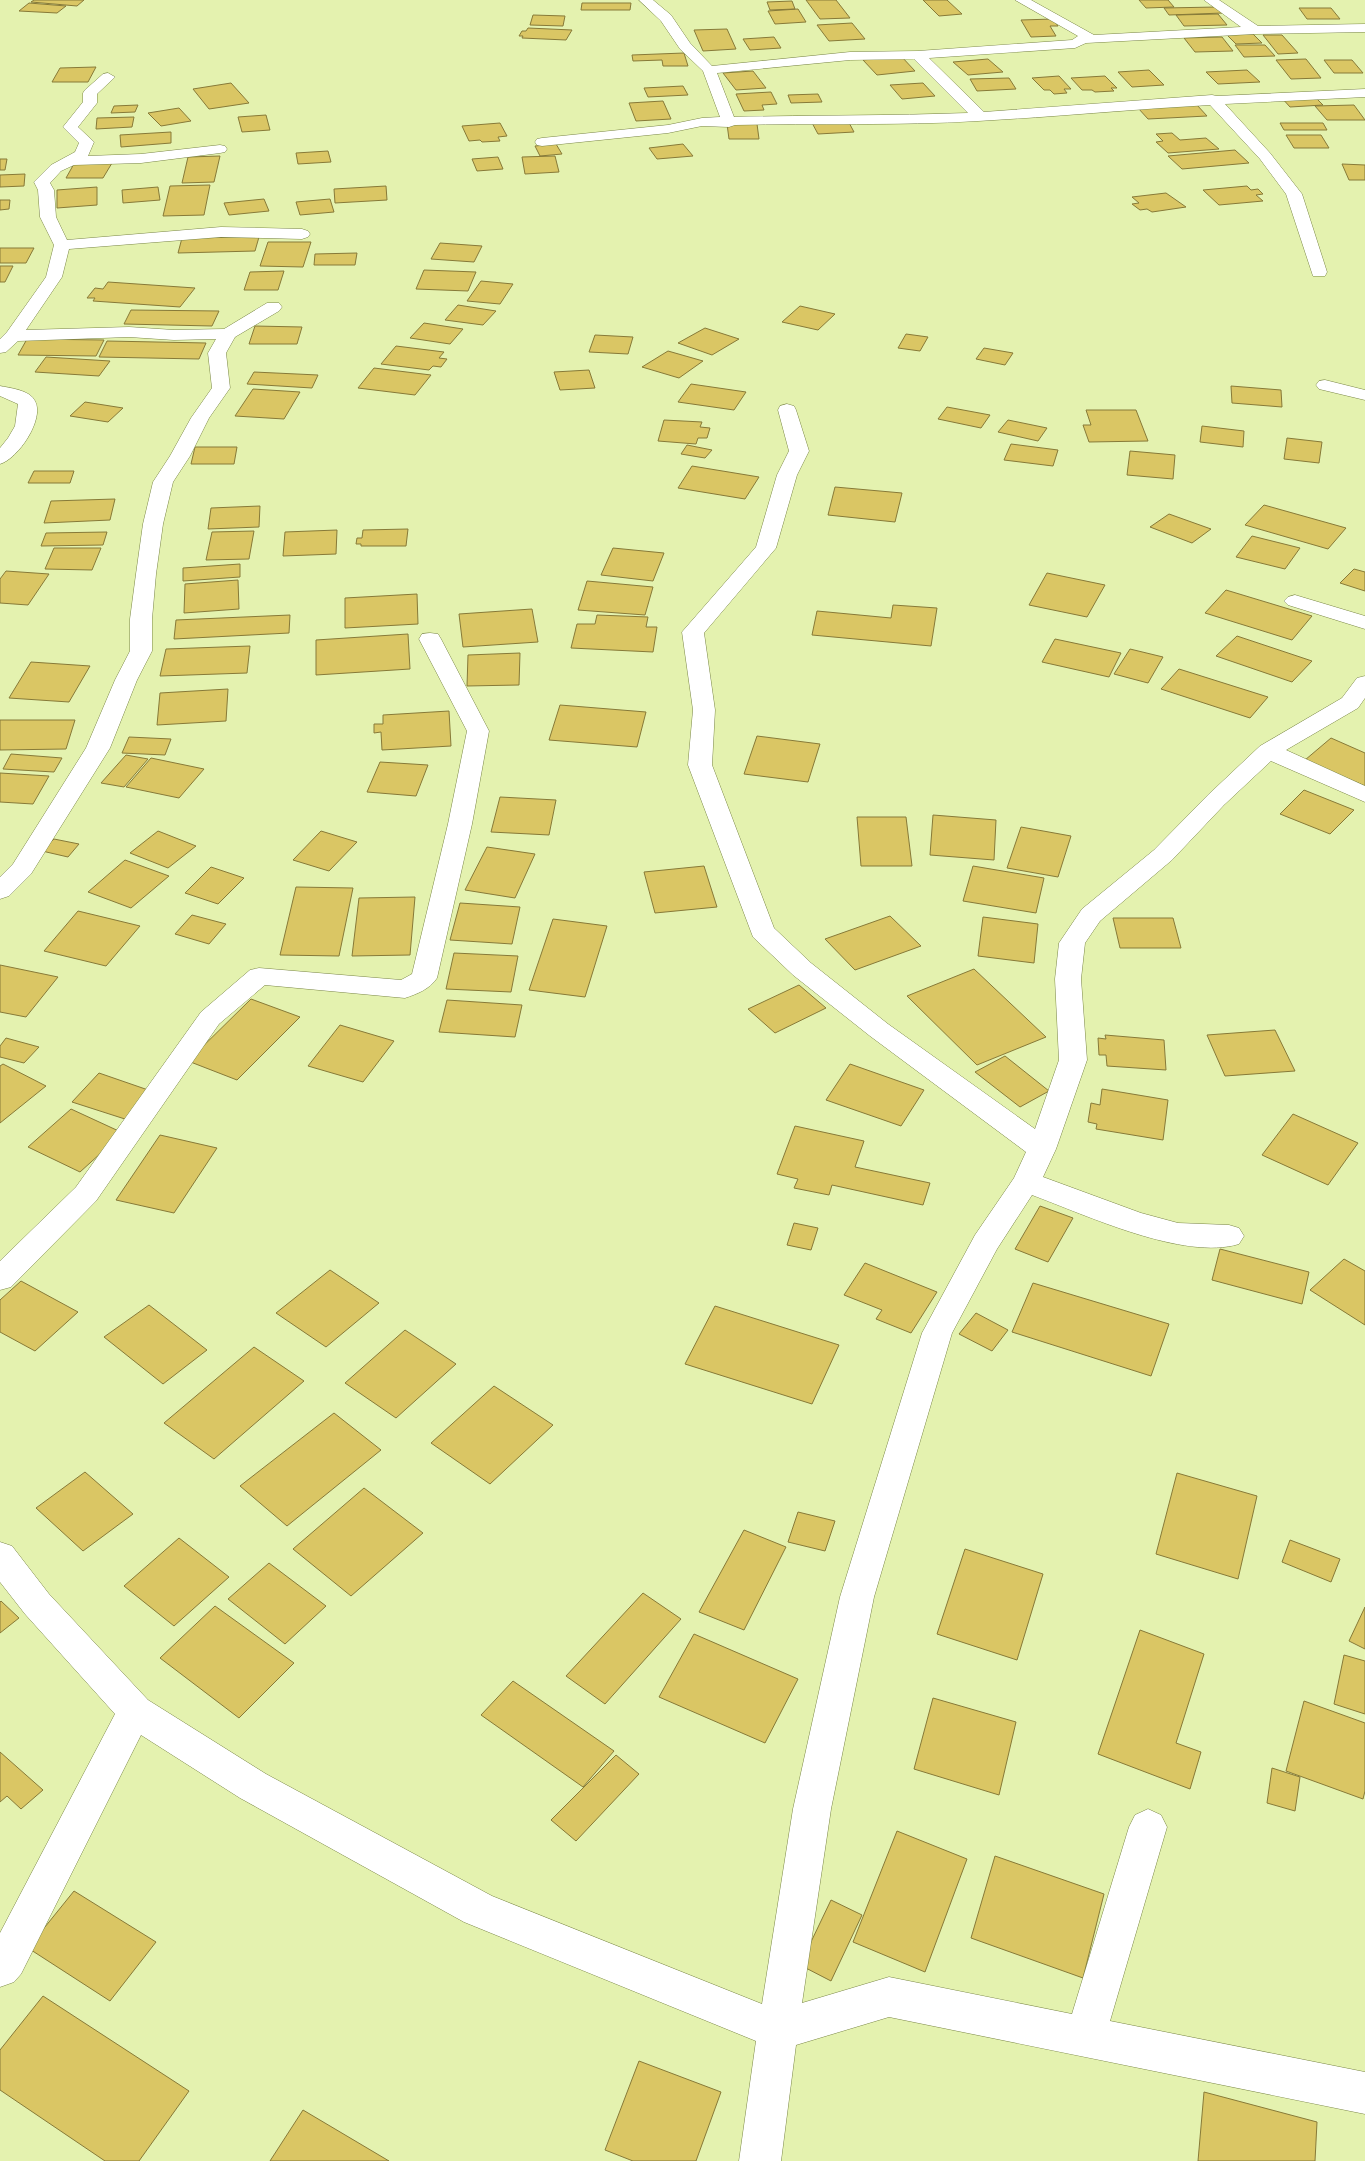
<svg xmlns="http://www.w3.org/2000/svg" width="1365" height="2161" font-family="Overpass,sans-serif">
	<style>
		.building { fill: #dac664; stroke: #877a38 }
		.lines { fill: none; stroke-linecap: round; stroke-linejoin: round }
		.street-casing { stroke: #7b8748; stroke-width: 1 }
		.street { fill: #fff; fill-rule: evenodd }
	</style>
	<rect width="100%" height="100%" fill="#e4f2af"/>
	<path class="building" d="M34 0H84L77 6 31 2Z
		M806 0H836L850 18 820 19Z
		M923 0H947L962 14 939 16Z
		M1139 0H1168L1174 7 1146 8Z
		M792 1 795 9 770 10 767 2Z
		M29 3 66 6 57 13 19 11Z
		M582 3H631L630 10H581Z
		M1217 7 1223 13 1169 15 1164 8Z
		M1299 8H1331L1340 19H1307Z
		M798 9 806 22 775 24 768 11Z
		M1218 14 1227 25 1184 26 1176 15Z
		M533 15 565 16 563 26 530 25Z
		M1053 19 1058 26H1050L1056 36 1031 37 1021 20Z
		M852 23 865 39 829 41 817 25Z
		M528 28 572 30 566 40 522 38 523 36H519L522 31H526Z
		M727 29 736 49 703 51 694 30Z
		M1253 34 1262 43 1236 44 1227 35Z
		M1263 35H1282L1298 53 1278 54Z
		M774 37 781 48 750 50 743 39Z
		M1222 37 1233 51 1195 52 1184 38Z
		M1235 45H1265L1275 56 1244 57Z
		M684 53 688 66H663L662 60 633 61 632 55Z
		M901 56 915 71 877 75 863 60Z
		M988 59 1003 72 968 75 953 62Z
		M1306 59 1321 78 1291 79 1276 60Z
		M1324 60H1352L1363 73H1334Z
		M96 67 88 82H52L60 68Z
		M1149 70 1164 85 1132 87 1118 72Z
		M1247 70 1260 82 1218 84 1206 72Z
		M753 71 766 88 736 90 723 73Z
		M1059 76 1071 89H1064L1067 93 1054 94 1050 90H1044L1032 78Z
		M1105 76 1117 88H1111L1114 91 1095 92 1092 90H1082L1071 78Z
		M1009 78 1016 89 977 91 970 79Z
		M231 83 249 103 209 109 193 89Z
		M923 83 935 96 902 99 890 85Z
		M683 86 688 95 648 97 644 88Z
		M771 92 777 104 762 105 764 110 744 111 736 94Z
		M818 94 822 102 791 103 788 95Z
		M1314 96 1323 105 1290 107 1281 97Z
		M663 101 671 119 636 121 629 103Z
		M138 105 135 112 111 113 114 106Z
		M1197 105 1207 116 1148 119 1138 108Z
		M1354 105 1365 120H1327L1315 106Z
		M179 108 191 121 161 126 148 113Z
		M266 115 270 130 242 132 238 117Z
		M134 117 132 127 96 129 97 118Z
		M847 119 854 132 818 134 811 121Z
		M500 123 507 136 498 137 500 141 482 142 480 140 469 141 462 126Z
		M1280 123H1323L1327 130H1284Z
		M727 124H757L759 139H729Z
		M171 132V143L121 147 120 135Z
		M1172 133 1180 140 1206 138 1219 149 1168 153 1156 142 1163 141 1156 134Z
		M1286 135H1321L1329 148H1294Z
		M556 144 562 154 540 156 535 146Z
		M683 144 693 156 657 159 649 148Z
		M1235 150 1249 163 1182 169 1168 156Z
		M328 151 331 162 298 164 296 153Z
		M220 156 214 182 182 183 188 157Z
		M555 156 559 172 525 174 522 157Z
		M498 157 503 169 477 171 472 159Z
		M0 159H7L5 170H0Z
		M75 162 112 163 103 178H66Z
		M1342 164 1365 165V180H1349Z
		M25 174 24 186 0 187V175Z
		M210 185 204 215 163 216 170 186Z
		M386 186 387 200 335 203 334 189Z
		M1247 186 1251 190 1258 189 1263 194 1256 195 1263 201 1219 205 1203 190Z
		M97 187V205L57 208V190Z
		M158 187 160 200 123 203 122 190Z
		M1166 193 1186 207 1152 212 1147 209 1140 210 1132 204 1139 203 1132 197Z
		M264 199 269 211 229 215 224 203Z
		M330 199 334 212 300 215 296 202Z
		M0 200H10L9 209 0 210Z
		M259 237 255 251 178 253 182 238Z
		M268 242H311L303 267 260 266Z
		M440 243 482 246 474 262 431 259Z
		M0 248H34L26 263H0Z
		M357 253 355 265H314L315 254Z
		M0 266H13L5 282H0Z
		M424 270 476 272 468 291 416 289Z
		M284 271 278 290H244L250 272Z
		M481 281 513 284 500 304 467 301Z
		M108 282 195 288 180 307 93 301 95 298H87L95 288 103 289Z
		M458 305 496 311 483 325 445 320Z
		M800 306 835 314 818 330 782 322Z
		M131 310 219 311 212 326 124 324Z
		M424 323 463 329 450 344 410 338Z
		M255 326 302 327 297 344H249Z
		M705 328 739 339 712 355 678 343Z
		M906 334 928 337 920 351 898 348Z
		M595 335 633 337 628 354 589 352Z
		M27 339 104 340 96 356 18 355Z
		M107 341 206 343 199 359 99 357Z
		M396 346 444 352 439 358 447 359 441 367 433 366 429 370 381 364Z
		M984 348 1013 353 1005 365 976 359Z
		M668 351 703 361 679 378 642 367Z
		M46 357 110 361 99 376 35 372Z
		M374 368 431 375 415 395 358 388Z
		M589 370 595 388 560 390 554 372Z
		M254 372 318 375 312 388 247 384Z
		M691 384 746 392 734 410 678 402Z
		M1231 386 1281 390 1282 407 1232 403Z
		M253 389 300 392 284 419 235 416Z
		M85 402 123 408 108 422 70 416Z
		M947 407 990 415 981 428 938 419Z
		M1086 410H1136L1148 441 1089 442 1083 425H1091Z
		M664 420 702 422 700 427 710 428 707 438H698L696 444 658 441Z
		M1008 420 1047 428 1038 441 998 432Z
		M1202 426 1244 431 1243 447 1200 442Z
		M1287 438 1322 442 1319 463 1284 459Z
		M1011 444 1058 450 1053 466 1004 460Z
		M687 445 712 450 705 458 681 454Z
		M195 447H237L234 464H191Z
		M1130 451 1175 455 1173 479 1127 475Z
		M692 466 759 477 745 499 678 488Z
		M34 471H74L70 483H28Z
		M835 487 902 493 895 522 828 515Z
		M115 499 110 520 44 523 51 501Z
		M1264 505 1346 528 1328 549 1245 525Z
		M260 506 259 527 208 529 211 508Z
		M1169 514 1211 529 1192 543 1150 527Z
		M408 529 406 546H361V544H356L357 538H362L363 530Z
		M337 530 336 554 283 556 285 532Z
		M254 531 249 559 206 560 212 532Z
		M107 532 103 545 41 546 46 533Z
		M1252 536 1300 548 1285 569 1236 557Z
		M54 548H101L92 570 45 569Z
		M613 548 664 553 653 581 601 575Z
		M240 564V577L183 581V568Z
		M1354 569 1365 572V591L1340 583Z
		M6 571 49 574 28 605 0 603V579Z
		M1047 573 1105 585 1087 617 1029 605Z
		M238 580 239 609 184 613 185 584Z
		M587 581 653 587 645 615 578 610Z
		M1226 590 1312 616 1292 640 1205 613Z
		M417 594 418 624 345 628V598Z
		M893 605 937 608 931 646 812 635 817 611 891 618Z
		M532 609 538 642 463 647 459 614Z
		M290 615 289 633 174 639 176 620Z
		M597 615 648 617 646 627H657L653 652 571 648 577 624H595Z
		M408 634 410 669 316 675V640Z
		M1237 636 1312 661 1292 682 1216 656Z
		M1055 639 1121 653 1109 677 1042 662Z
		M250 646 247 673 160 676 166 649Z
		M1130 649 1163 657 1148 683 1114 674Z
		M520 653 519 685 467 686 468 655Z
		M31 662 90 666 69 702 9 698Z
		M1179 669 1268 697 1250 718 1161 689Z
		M228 689 226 721 157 725 160 693Z
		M560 705 646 712 637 747 549 740Z
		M449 711 451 746 382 750 381 732 374 733V724H383V715Z
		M0 720H75L66 749 0 750Z
		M757 736 820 744 808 782 744 774Z
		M129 737 171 739 165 755 122 753Z
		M1331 738 1365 753V786L1305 760Z
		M11 754 62 758 54 772 3 769Z
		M126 755 148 759 124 787 101 783Z
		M151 758 204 769 179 798 126 787Z
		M380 762 428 765 416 796 367 792Z
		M0 773 49 776 33 804 0 802Z
		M1304 790 1354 810 1330 834 1280 814Z
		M500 797 556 800 549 835 491 832Z
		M933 815 996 820 994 860 930 855Z
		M857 817H906L912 866H861Z
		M1021 827 1071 836 1058 877 1007 868Z
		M158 831 196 846 168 868 130 853Z
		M321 831 357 842 329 871 293 860Z
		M54 839 79 844 68 857 42 851Z
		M487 847 535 854 515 898 465 890Z
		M125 860 169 876 131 908 88 892Z
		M704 866 717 907 655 913 644 872Z
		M973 866 1044 878 1036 913 963 901Z
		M211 867 244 878 218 904 185 893Z
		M296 887 353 888 339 956 280 955Z
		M415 897 410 955 352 956 359 898Z
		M460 903 520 907 512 944 450 940Z
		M78 911 140 926 106 966 44 951Z
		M192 915 226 924 209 944 175 934Z
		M890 916 921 946 855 970 825 939Z
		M983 917 1038 924 1034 963 978 956Z
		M1113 918H1173L1181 948H1120Z
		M553 919 607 926 585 997 529 990Z
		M454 953 518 956 511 992 446 989Z
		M0 965 58 977 26 1017 0 1012Z
		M974 969 1046 1037 977 1065 907 996Z
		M799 985 826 1008 775 1033 748 1009Z
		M251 999 300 1017 237 1080 188 1061Z
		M447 1000 522 1005 515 1037 439 1032Z
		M340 1025 394 1041 363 1082 308 1066Z
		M1275 1030 1295 1071 1225 1076 1207 1035Z
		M1105 1035 1164 1040 1166 1070 1107 1066 1106 1055H1099L1098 1038 1106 1039Z
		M6 1038 39 1047 24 1063 0 1057V1046Z
		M1005 1056 1049 1091 1020 1107 975 1072Z
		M3 1064 46 1086 0 1123V1066Z
		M850 1064 924 1090 901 1126 826 1100Z
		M99 1073 154 1092 128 1120 72 1102Z
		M1102 1089 1168 1100 1163 1140 1096 1129 1097 1124 1088 1122 1091 1103 1100 1105Z
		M71 1109 123 1133 80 1172 28 1147Z
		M1293 1114 1358 1143 1328 1185 1262 1155Z
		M795 1126 864 1141 855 1167 930 1183 923 1205 832 1185 829 1195 794 1188 798 1179 777 1174Z
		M160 1135 217 1148 174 1213 116 1200Z
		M1040 1206 1073 1218 1048 1262 1015 1249Z
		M794 1223 818 1228 811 1250 787 1245Z
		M1220 1249 1309 1272 1302 1304 1212 1280Z
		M1344 1259 1365 1271V1325L1310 1290Z
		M865 1263 937 1292 911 1333 876 1319 882 1310 844 1295Z
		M330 1270 379 1303 326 1347 276 1313Z
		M21 1281 78 1312 35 1351 0 1332V1300Z
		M1033 1283 1169 1324 1151 1376 1012 1332Z
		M149 1305 207 1350 163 1384 104 1337Z
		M715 1306 839 1345 812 1404 685 1364Z
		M976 1313 1008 1330 992 1351 959 1334Z
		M405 1330 456 1364 396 1418 345 1383Z
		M254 1347 304 1381 214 1459 164 1423Z
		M494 1386 553 1425 490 1484 431 1443Z
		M334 1413 381 1450 287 1526 240 1486Z
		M85 1472 133 1514 83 1551 36 1508Z
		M1177 1473 1257 1496 1238 1579 1156 1554Z
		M364 1488 423 1533 351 1596 293 1549Z
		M798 1512 835 1521 825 1551 788 1542Z
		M744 1530 786 1547 744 1630 699 1612Z
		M179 1538 229 1577 174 1626 124 1586Z
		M1290 1540 1340 1559 1331 1582 1282 1562Z
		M965 1549 1043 1574 1017 1660 937 1634Z
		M269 1563 326 1606 285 1644 228 1599Z
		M643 1593 681 1619 605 1704 566 1676Z
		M1 1601 19 1618 0 1633V1602Z
		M215 1606 294 1663 239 1718 160 1658Z
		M1365 1607V1649L1349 1641Z
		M1140 1630 1204 1654 1176 1743 1201 1752 1190 1789 1098 1754Z
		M694 1634 798 1679 765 1743 659 1697Z
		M1344 1655 1365 1661V1714L1334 1704Z
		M513 1681 614 1751 583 1787 481 1715Z
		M933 1698 1016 1722 999 1795 914 1769Z
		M1304 1701 1365 1723V1791L1363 1799 1286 1771Z
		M0 1752 43 1790 21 1809 7 1796 0 1802Z
		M616 1755 639 1774 576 1841 551 1820Z
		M1272 1768 1300 1777 1295 1811 1267 1803Z
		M897 1831 967 1859 925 1972 853 1942Z
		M995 1856 1104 1894 1083 1978 971 1938Z
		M74 1891 156 1942 110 2001 28 1948Z
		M831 1900 862 1915 831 1981 800 1965Z
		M43 1996 189 2091 139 2161H105L0 2090V2050Z
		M639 2061 721 2092 696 2161H633L605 2150Z
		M1204 2092 1317 2122 1315 2161H1198Z
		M303 2110 389 2161H270Z"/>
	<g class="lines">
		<g class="street-casing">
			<path id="street" d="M639 0H653L671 15 690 43 712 66 850 52 918 51 1072 40 1078 36 1015 0H1031L1094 35 1241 27 1204 0H1219L1258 26 1365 24V32L1255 34 1086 43 1075 48 929 58 984 112 1212 95 1217 96 1365 89V97L1225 104 1270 153 1302 194 1327 272 1325 276H1313L1286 194 1260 159 1210 105C1132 109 1055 117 978 121 897 126 816 123 735 125L729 127 702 126 668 133 542 146 537 145 535 142 537 139 542 138 668 125 702 118 720 117 703 71 680 49 661 21ZM914 59 968 113C890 116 812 115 734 117L717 73 850 60Z
				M108 73 115 77 97 94V103L78 127 94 142 88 156 141 154 220 145 225 146 227 149 225 152 220 153 141 163 74 165 61 171 50 183 54 190 56 217 67 240 221 227 302 229 308 231 310 234 308 237 302 239 221 237 69 249 62 277 26 330 129 327 174 330 224 329 267 303H279L282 307 279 311 235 337 226 353 230 388 209 418 190 456 173 482 163 524 156 574 152 619V651L137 680 110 748 31 874 9 896 0 899V877L13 864 86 748 115 680 130 651V619L136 574 143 524 153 482 170 456 191 418 212 388 208 353 216 339 174 340 129 337 18 341 6 352 0 353V339L7 332 46 277 54 245 40 217 38 190 34 182 51 165 75 152 79 143 63 127 83 102V93L85 90 103 74Z
				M1325 380 1365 390V400L1319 389 1316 385 1319 381Z
				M0 386C10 388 30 390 35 401 45 419 18 459 0 464V448L8 438 15 426 18 404 0 396Z
				M787 404 794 406 796 410 809 451 797 475 776 548 704 633 715 710 712 765 774 928 811 963 888 1024 1035 1129 1059 1060 1055 979 1059 943 1082 909 1154 850 1208 795 1260 746 1342 698 1357 678 1365 676V698L1358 708 1286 750 1365 786V802L1271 761 1224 805 1172 860 1100 921 1085 943 1081 979 1087 1060 1056 1149 1043 1177 1141 1213 1178 1223 1229 1225 1239 1228 1244 1236 1239 1244C1184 1261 1086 1215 1032 1195L997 1249 952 1333 874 1597 831 1809 802 2003 889 1977 1072 2014 1129 1827 1135 1815 1148 1809 1161 1815 1167 1827 1110 2021 1365 2072V2114L889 2017 796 2045 781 2161H739L756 2041 464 1922 240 1798 141 1735 21 1974 14 1982 0 1987V1933L115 1714 25 1614 0 1582V1542L12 1546 49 1594 148 1700 266 1774 492 1896 762 2004 793 1809 840 1597 922 1333 975 1235 1014 1178 1026 1152 870 1036 793 975 753 937 688 765 693 710 682 632 756 547 777 475 789 451 778 410 780 406Z
				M1295 595 1365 616V629L1288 605 1284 601 1288 597Z
				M430 633 438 634 441 639 489 731 472 824 437 978C430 989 417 994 405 998L265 985 219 1024 96 1201 11 1287 0 1290V1261L76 1187 201 1012 250 970 259 968 401 980 412 974 448 824 467 731 419 639 422 634Z"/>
		</g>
		<use href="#street" class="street"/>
	</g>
</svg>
